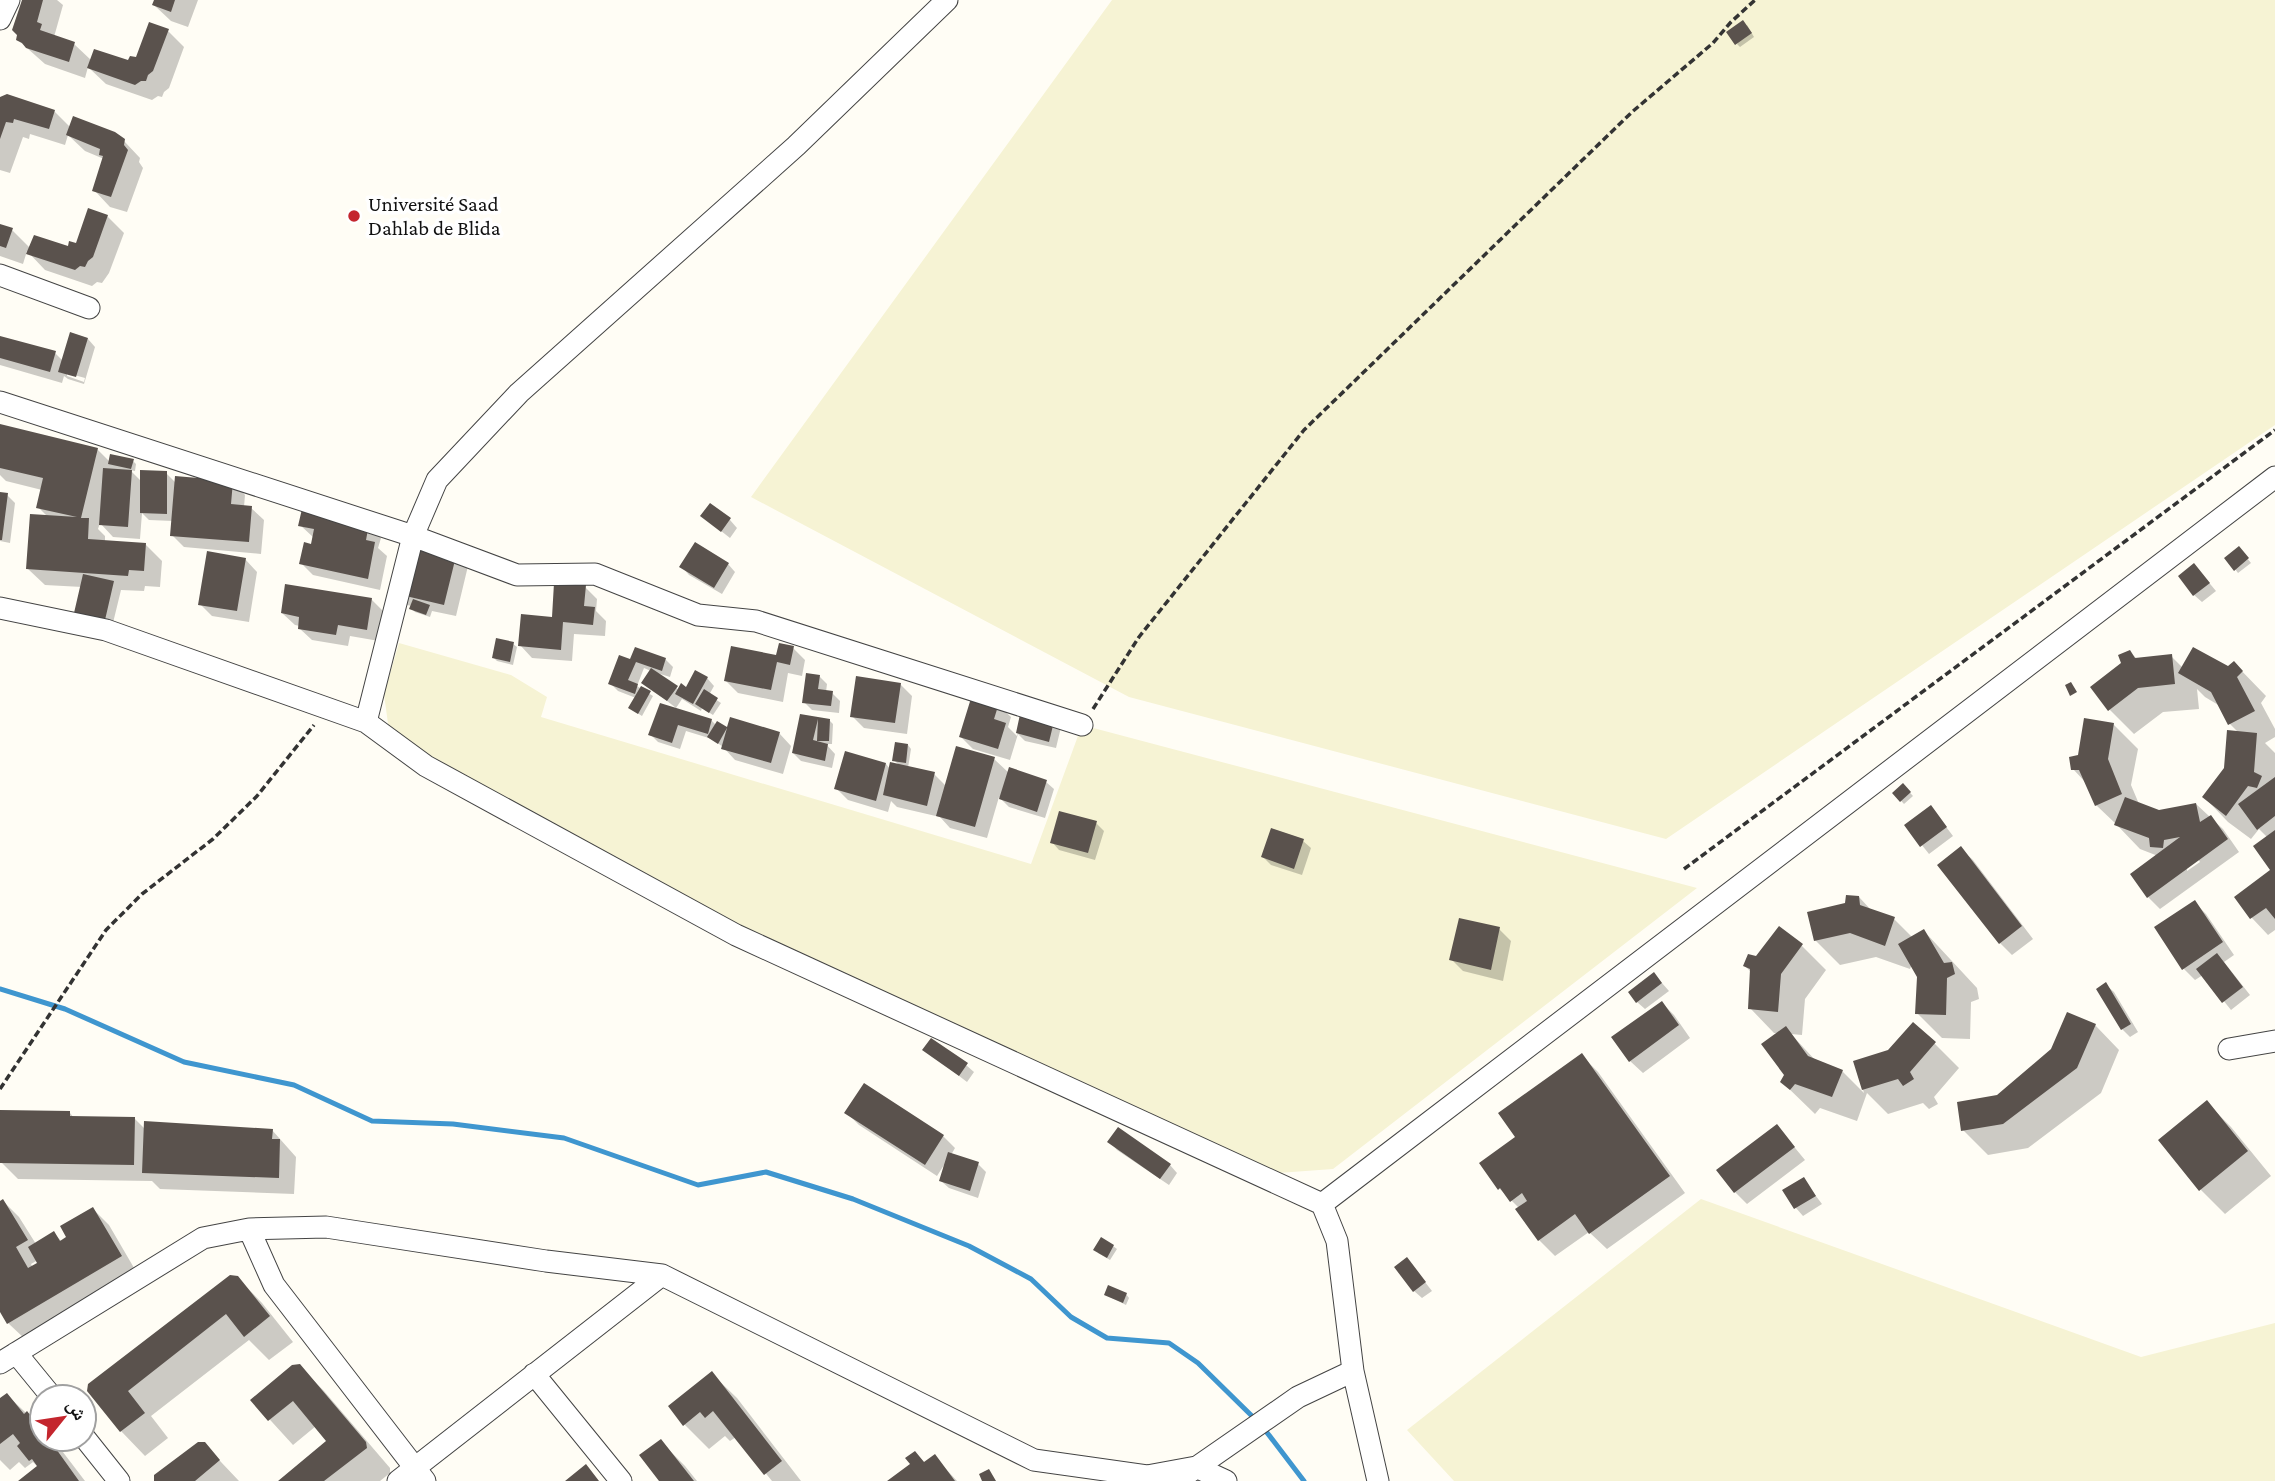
<svg xmlns="http://www.w3.org/2000/svg" width="2275" height="1481" font-family="'Crimson Pro','Noto Naskh Arabic',serif">
	<style>
		.farmland { fill: #f6f3d4 }
		.shadow { fill: #0003; fill-rule: evenodd }
		.lines { fill: none; stroke-linecap: round; stroke-linejoin: round }
		.stream { stroke: #3f96cf; stroke-width: 5 }
		.building { fill: #5a524d }
		.minor-casing { stroke: #444; stroke-width: 23 }
		.path { stroke: #333; stroke-width: 3.5; stroke-dasharray: 7 3.5; stroke-linecap: butt }
		.minor { stroke: #fff; stroke-width: 21 }
		.poi-dot { fill: #c4262e; stroke: #fff; stroke-width: 2.5 }
		.labels { text-anchor: middle; dominant-baseline: central; stroke-width: 7; stroke-linejoin: round; paint-order: stroke }
		.poi-label { font-size: 21px; fill: #111; stroke: #fff; text-anchor: start }
	</style>
	<rect width="100%" height="100%" fill="#fffdf5"/>
	<path class="farmland" d="M1112 0H2275V425L1666 839 1129 697 751 497Z
		M399 643 511 675 547 697 541 717 1031 864 1082 725 1697 888 1333 1169 1278 1173 726 921 426 757 389 731 384 694Z
		M1701 1199 2141 1357 2275 1323V1481H1454L1407 1430Z"/>
	<path class="shadow" d="M24 0H57L63 5 54 37 74 44 92 61 129 62 137 59 168 31 184 47 169 88 164 92 162 97 158 96 152 100 106 84 88 67 85 78 45 64 18 40Z
		M156 0H198L188 27 171 21 154 5Z
		M1747 25 1754 37 1740 47 1737 44Z
		M0 100 54 111 71 128 124 141 140 158 139 162 143 168 127 212 110 207 94 190 104 159 85 151 68 135 65 145 30 134 29 139 23 137 10 173 0 170Z
		M107 216 124 233 109 273 102 283 97 282 92 286 45 270 27 251 23 264 0 256V226L12 230 30 248H69L77 245Z
		M0 337 55 353 63 361 88 339 95 347 84 384 68 379 64 376 62 383 0 365ZM67 373 85 378 84 382 67 376Z
		M0 426 97 449 110 462 133 461 136 464 135 471 130 470 142 482 166 473 176 483 233 482 245 495 244 507 251 508 264 520 261 554 184 547 172 535 173 521 149 520 142 513 140 539 113 537 100 523 98 529 105 536V542L145 544 162 561 160 587 145 586 144 591 121 590 112 627 84 621 82 587 45 585 28 569 48 517 38 507 42 490 6 481 0 475Z
		M0 494 7 495 15 503 10 543 0 541Z
		M702 516 730 520 737 528 730 538Z
		M300 525 368 526 381 538 378 548 387 556 380 590 313 575 301 563 313 546V537Z
		M407 542 468 566 456 616 432 611 430 617 415 612 411 608 412 606 407 605 395 593Z
		M2242 552 2251 563 2238 573 2235 569Z
		M245 559 257 572 249 622 212 616 200 604Z
		M728 564 735 572 722 594 689 575 682 567Z
		M2201 573 2216 591 2202 602 2194 595Z
		M585 587 597 599 596 611 606 621 605 636 574 634 572 661 532 658 520 645 553 619Z
		M371 599 384 612 379 641 350 636 348 646 312 640 299 628 300 626 295 625 282 613Z
		M513 644 517 647 513 665 497 661 494 658Z
		M793 648 805 660 802 676 788 673 783 702 738 693 726 681 778 657Z
		M2130 652 2137 659 2171 656 2183 668H2228L2234 663 2266 696 2261 703 2275 729V737L2265 743 2275 753V930L2268 935 2252 918 2236 898 2273 870 2267 837 2259 829 2251 839 2228 822 2204 797 2226 768 2239 733 2230 724 2220 706 2205 697 2197 689 2199 709 2163 712 2134 734 2110 710 2093 688 2123 663Z
		M665 659 673 667 670 677 657 673 679 690 687 689 707 678 714 686 709 695 721 703 713 715 702 708 701 711 682 699 676 708 643 682 651 671 644 668 637 686 653 696 642 716 634 711 636 698 618 691 610 683 631 661Z
		M819 676 827 684 826 692 832 693 840 701 839 713 812 710 804 702Z
		M900 684 912 696 907 734 864 728 852 716Z
		M661 705 711 720 716 725 717 723 728 730 779 733 791 746 783 774 735 760 723 747 712 739 686 731 680 749 658 742 650 734Z
		M998 705 1011 717 1008 727 1017 736 1024 707 1062 723 1056 748 1025 741 1018 734 1010 760 973 749 961 737Z
		M801 716 830 721 833 724 832 744H826L835 754 832 768 801 761 793 753Z
		M2113 724 2138 749 2131 785 2139 804 2159 812 2196 804 2223 829 2239 852 2160 909 2148 897 2158 856 2140 849 2116 824 2096 805 2087 784 2073 769 2079 756ZM2198 859 2200 862 2187 871V867Z
		M908 745 911 749 908 768 934 774 947 787 994 759 1009 773 1046 782 1054 789 1045 818 1009 807 999 797 987 838 950 828 940 817 897 807 891 801 888 812 848 800 836 788 886 764 890 769 900 766 894 760Z
		M1903 785 1913 796 1904 804 1894 793Z
		M1931 807 1953 836 1929 854 1906 825Z
		M1096 823 1104 831 1095 860 1059 850 1052 842Z
		M1303 841 1311 848 1302 875 1271 865 1263 857Z
		M1960 848 1973 860 2033 939 2012 955 2000 943 1939 865Z
		M1859 897 1872 911 1894 919 1913 938 1924 931 1977 988 1979 999 1971 1002 1970 1039 1942 1038 1917 1013 1919 976 1912 964 1910 969 1876 957 1840 965 1815 940 1847 904Z
		M2194 902 2206 914 2234 955 2224 962 2250 995 2231 1010 2203 975 2195 980 2183 968Z
		M1499 929 1511 941 1503 981 1463 971 1451 959Z
		M1802 946 1826 970 1805 999 1802 1035 1791 1034 1816 1061 1842 1071 1864 1093 1855 1062 1934 1043 1959 1068 1934 1097 1938 1104 1929 1109 1923 1103 1888 1114 1867 1093 1857 1121 1820 1108 1815 1114 1782 1082 1786 1074 1779 1033H1774L1750 1008 1752 973 1745 966 1757 958Z
		M1654 974 1669 991 1645 1009 1637 1002Z
		M2106 985 2114 992 2138 1032 2130 1037 2122 1029 2098 990Z
		M1662 1003 1674 1015 1690 1038 1643 1073 1630 1061Z
		M2095 1025 2119 1050 2101 1093 2028 1148 1988 1155 1963 1130 1998 1097Z
		M925 1050 966 1065 974 1072 967 1082Z
		M1581 1055 1598 1072 1685 1193 1607 1249 1589 1232 1555 1256 1539 1240 1519 1208 1499 1188 1518 1137Z
		M2207 1103 2231 1127 2271 1176 2225 1214 2201 1190Z
		M70 1113 74 1118H134L145 1129 272 1130 296 1157 294 1194 160 1189 152 1181 18 1179 1 1162Z
		M847 1113 943 1136 955 1148 951 1155 978 1164 986 1172 978 1198 949 1188 941 1181 944 1165 937 1176 859 1125Z
		M1777 1126 1805 1160 1747 1204 1735 1192Z
		M1110 1142 1170 1165 1177 1173 1169 1185 1117 1150Z
		M1803 1179 1822 1204 1803 1216 1796 1208Z
		M3 1201 19 1217 36 1244 54 1233 62 1242 93 1209 109 1225 137 1273 25 1339 8 1323 0 1308V1203ZM38 1260 40 1264 33 1268 31 1264Z
		M1113 1246 1117 1249 1110 1260 1098 1253Z
		M1407 1259 1432 1291 1422 1298 1414 1291Z
		M237 1277 262 1303 293 1342 269 1360 249 1340 151 1416 168 1438 145 1456 121 1431 89 1390Z
		M1126 1294 1129 1298 1126 1305 1106 1295Z
		M299 1366 324 1391 390 1468V1473L380 1481H280L328 1441 316 1426 293 1445 252 1400Z
		M712 1374 737 1398 801 1481H772L736 1437 730 1441 725 1436 709 1449 684 1424Z
		M7 1395 42 1428V1439H53L85 1481H21L38 1467 33 1462 25 1468 19 1462 10 1470 0 1460V1400Z
		M660 1441 685 1466 697 1481H661Z
		M204 1444 239 1481H156Z
		M915 1453 925 1463 935 1457 957 1481H890L912 1464Z"/>
	<g class="lines">
		<path class="stream" d="M0 989 65 1009 184 1062 294 1085 372 1121 453 1124 564 1138 698 1185 766 1172 853 1199 969 1246 1031 1279 1071 1317 1107 1338 1169 1343 1198 1363 1255 1419
			M1262 1426 1304 1481"/>
	</g>
	<path class="building" d="M22 0H43L37 22 42 24 40 30 75 42 69 62 26 48 22 43 16 40 17 35 12 30Z
		M154 0H175L171 12 152 5Z
		M1743 20 1752 33 1735 45 1726 32Z
		M149 22 169 29 153 71 148 75 146 81H141L135 85 87 68 94 49 128 60 130 56 136 57Z
		M7 94 55 110 49 129 14 119 13 123 6 122 0 139V97Z
		M73 116 115 132 125 139 124 145 128 150 111 197 92 191 103 156 99 155 100 149 66 135Z
		M88 208 108 215 93 257 88 261 85 267 80 266 75 270 26 254 34 235 68 246 69 241 76 243Z
		M0 224 13 228 6 248 0 246Z
		M70 332 88 338 76 377 58 372Z
		M0 336 56 351 50 372 0 358Z
		M0 424 98 448 81 518H89L88 539 146 543 144 571 129 570 128 576 26 569 30 514 77 517 36 508 43 478 0 468Z
		M110 454 134 459 131 469 108 464Z
		M103 468 132 470 128 527 99 525Z
		M140 470 167 471V514L140 513Z
		M175 476 233 481 231 504 252 506 249 542 170 536Z
		M0 492 8 493 2 540H0Z
		M710 503 731 518 721 532 700 516Z
		M302 509 369 524 366 540 375 542 368 579 299 564 304 542 311 544 314 529 298 526Z
		M405 540 457 552 444 605 393 593Z
		M695 542 729 563 714 588 679 567Z
		M2239 546 2249 558 2234 571 2224 558Z
		M207 551 246 558 237 611 198 605Z
		M2194 563 2210 583 2193 596 2178 576Z
		M83 574 114 581 105 620 74 613Z
		M554 583 586 585 584 606 595 607 593 625 563 622 561 650 518 646 521 614 552 617Z
		M285 584 372 598 367 630 338 625 336 635 298 629 299 617 281 613Z
		M413 599 430 605 426 615 409 609Z
		M496 638 514 642 510 662 492 658Z
		M779 643 794 646 790 665 777 662 771 690 724 681 731 646 776 655Z
		M635 647 666 658 662 671 636 662 628 680 638 684 635 694 608 684 619 655 630 659Z
		M2193 647 2228 666 2234 661 2243 671 2237 677 2255 711 2228 725 2211 692 2178 673Z
		M2130 650 2135 658 2172 654 2175 684 2138 688 2108 711 2090 687 2121 663 2118 655Z
		M651 668 678 686 667 701 641 683Z
		M695 670 708 677 693 704 675 694 681 683 686 687Z
		M806 673 820 675 818 689 833 691 831 706 802 703Z
		M856 676 901 683 895 723 850 717Z
		M2071 682 2077 692 2070 696 2065 685Z
		M641 686 651 691 638 714 628 708Z
		M704 689 718 698 709 713 695 704Z
		M972 695 999 703 994 719 1006 723 998 749 959 737Z
		M660 703 712 719 708 734 678 725 672 743 648 735Z
		M1022 705 1056 713 1049 742 1016 733Z
		M800 714 830 719 829 741H817L818 719 813 740 828 744 825 761 792 753Z
		M730 717 780 732 771 763 721 749 727 728 718 744 707 737 717 721 727 727Z
		M2084 718 2114 723 2108 759 2122 794 2095 806 2079 770H2071L2069 757 2078 755Z
		M2227 730 2257 733 2254 772 2262 776 2257 788 2248 786 2226 816 2202 797 2224 768Z
		M895 742 908 744 906 763 892 761Z
		M956 746 995 757 975 827 936 816Z
		M845 751 886 763 876 801 834 789Z
		M890 762 935 772 927 806 883 795Z
		M1009 767 1047 780 1037 812 999 799Z
		M2275 777V816L2257 830 2238 804Z
		M1903 783 1911 792 1900 802 1892 793Z
		M2125 797 2159 810 2196 803 2200 822 2211 815 2228 839 2147 898 2130 874 2180 837 2164 840 2163 848 2150 847 2149 838 2114 825Z
		M1931 805 1947 827 1920 847 1904 825Z
		M1059 811 1097 821 1088 853 1050 843Z
		M1271 828 1304 839 1294 869 1261 857Z
		M2275 830V919L2266 908 2250 919 2234 897 2270 870 2253 846Z
		M1961 846 2022 926 1999 944 1937 865Z
		M1846 895 1859 896 1860 905 1895 917 1885 946 1850 933 1814 941 1807 912 1845 903Z
		M2195 900 2223 942 2182 970 2154 927Z
		M1459 918 1500 927 1491 970 1449 960Z
		M1779 926 1803 944 1781 974 1778 1012 1748 1009 1750 969 1743 966 1748 954 1756 956Z
		M1924 929 1944 963 1952 962 1955 974 1947 978 1946 1015 1915 1014 1917 977 1898 944Z
		M2217 953 2243 987 2222 1003 2196 969Z
		M1654 972 1662 983 1636 1003 1628 992Z
		M2106 982 2131 1024 2121 1030 2096 989Z
		M1662 1001 1679 1025 1629 1062 1611 1037Z
		M2067 1012 2096 1024 2077 1068 2003 1124 1961 1131 1957 1102 1997 1095 2051 1049Z
		M1913 1022 1936 1042 1910 1072 1914 1079 1903 1086 1898 1079 1862 1090 1853 1061 1888 1050Z
		M1786 1026 1808 1056 1843 1070 1832 1097 1795 1084 1790 1090 1780 1082 1784 1075 1761 1044Z
		M931 1038 968 1063 959 1076 922 1050Z
		M1582 1053 1670 1176 1589 1234 1575 1214 1538 1241 1515 1209 1527 1201 1522 1193 1510 1202 1500 1188 1498 1190 1479 1163 1515 1137 1498 1113Z
		M864 1083 944 1135 925 1165 844 1113Z
		M2207 1100 2248 1151 2199 1191 2158 1140Z
		M0 1110 70 1111V1116L135 1117 134 1165 0 1163Z
		M144 1121 273 1129 272 1139H280L279 1178 142 1173Z
		M1777 1124 1795 1147 1734 1193 1716 1170Z
		M1118 1127 1171 1164 1160 1179 1107 1142Z
		M948 1152 979 1162 970 1191 939 1181Z
		M1804 1177 1816 1196 1794 1209 1782 1190Z
		M3 1199 28 1240 16 1247 28 1268 37 1263 28 1247 54 1231 60 1241 66 1237 60 1226 93 1207 122 1256 7 1324 0 1312V1201Z
		M1101 1237 1114 1245 1107 1258 1093 1250Z
		M1407 1257 1426 1282 1413 1292 1394 1267Z
		M230 1275 238 1276 270 1316 244 1337 226 1314 128 1391 145 1413 120 1432 87 1391 88 1384Z
		M1108 1285 1127 1293 1123 1303 1104 1295Z
		M300 1364 366 1442 367 1448 324 1481H278L326 1441 293 1401 268 1421 250 1400 292 1365Z
		M712 1371 782 1461 764 1475 713 1411 705 1418 700 1412 683 1426 668 1406Z
		M7 1393 24 1414 27 1411 42 1430V1439H49L79 1481H18L37 1466 32 1459 29 1461 17 1446 20 1443 13 1434 0 1444V1398Z
		M661 1439 694 1481H659L639 1455Z
		M198 1442H205L220 1460 195 1481H154V1475Z
		M915 1451 924 1462 935 1454 955 1481H887L910 1464 905 1458Z
		M586 1464 599 1481H565Z
		M989 1469 996 1481H982L979 1474Z"/>
	<g class="lines">
		<g class="minor-casing">
			<path id="minor" d="M0 19 9 0
				M0 275 89 308
				M0 402 413 536 437 480 519 393 796 146 947 0
				M0 608 106 630 366 722 426 766 736 935 1322 1204 1337 1241 1353 1371 1378 1481
				M366 722 413 536 517 575 595 574 698 615 756 621 1082 725
				M2229 1049 2275 1041
				M1322 1204 2275 477
				M249 1229 274 1285 425 1481
				M16 1353 52 1397
				M0 1363 203 1238 249 1229 326 1227 546 1261 662 1275 1034 1460 1147 1476 1196 1467 1226 1481
				M534 1374 621 1481
				M84 1437 119 1481
				M1187 1474 1298 1397 1353 1371
				M398 1481 662 1275"/>
		</g>
		<path class="path" d="M1093 709 1139 637 1304 430 1632 112 1713 43 1731 22 1755 0
			M1684 869 2275 430
			M0 1089 106 930 142 894 213 839 257 796 314 725"/>
		<use href="#minor" class="minor"/>
	</g>
	<circle class="poi-dot" cx="354" cy="216" r="7"/>
	<g class="labels">
		<g class="poi-label">
			<text x="368" y="204">Université Saad<tspan x="368" dy="24">Dahlab de Blida</tspan></text>
		</g>
	</g>
	<g transform="translate(63 1418) rotate(60)"><circle r="33" fill="#ffffff" stroke="#a0a0a0" stroke-width="2"/>
	<path d="M0-5L12 26L0 18L-12 26Z" fill="#c4262e"/>
	<text y="-10" font-size="19" font-weight="bold" text-anchor="middle" fill="#111111">ش</text>
	</g>
</svg>
